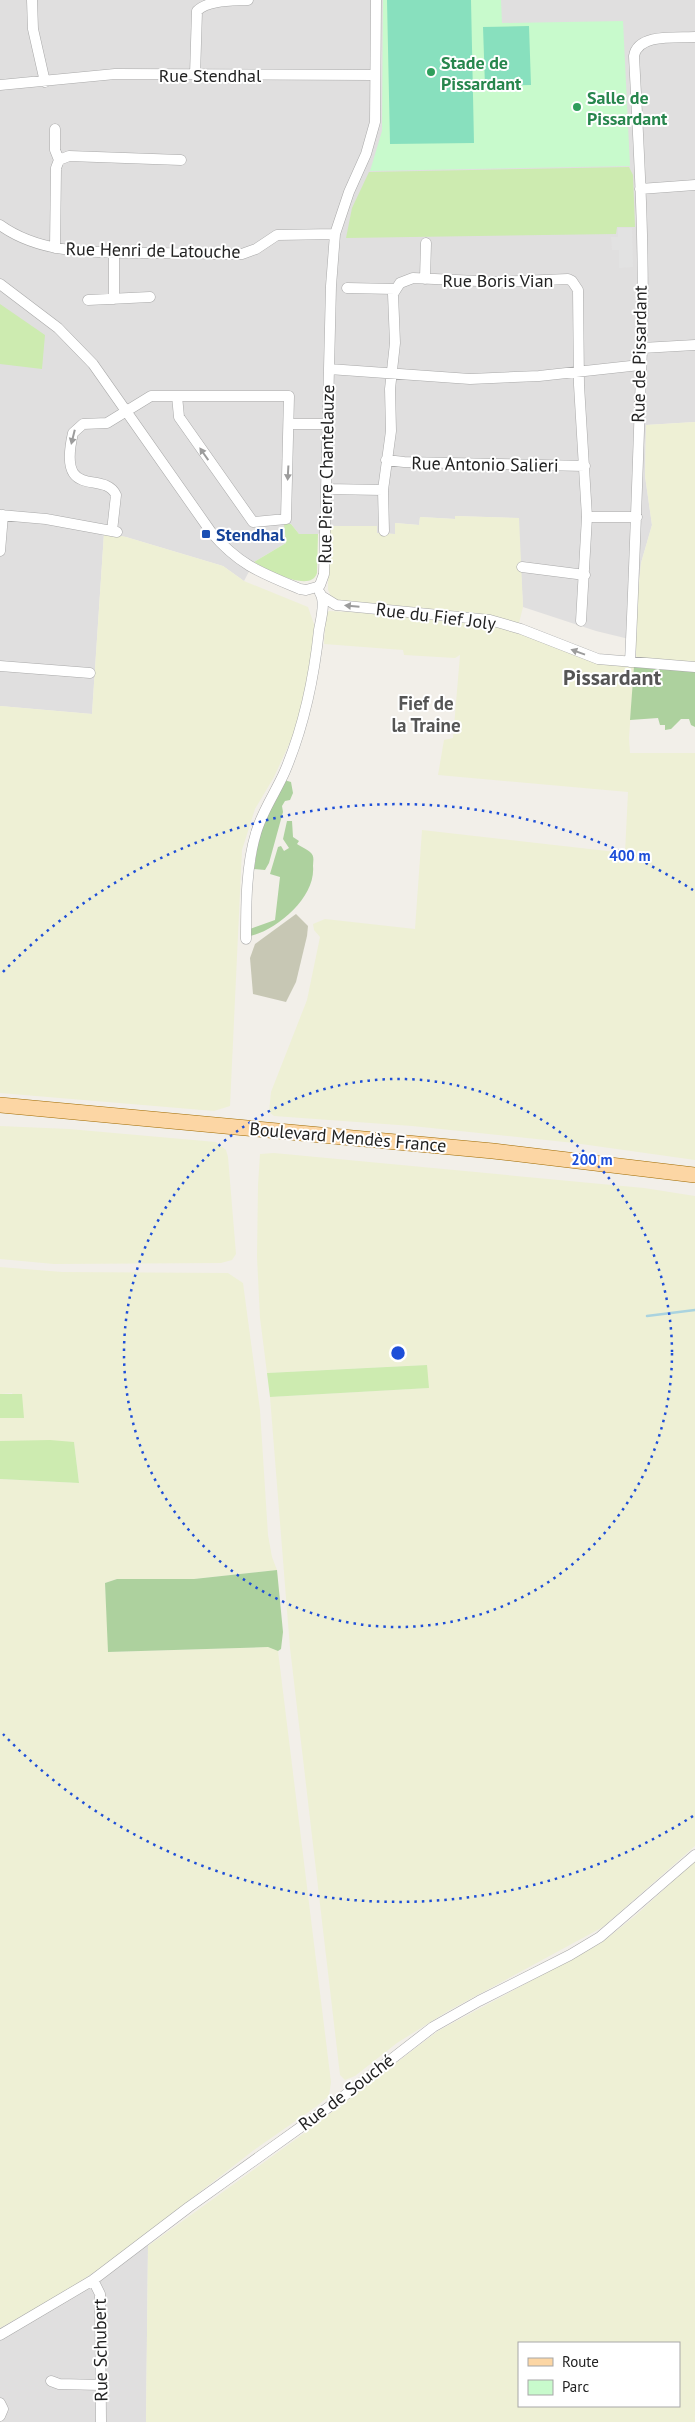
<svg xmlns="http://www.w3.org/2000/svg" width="695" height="2422" font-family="'PT Sans',sans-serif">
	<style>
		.residential { fill: #e0dfdf }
		.construction { fill: #c7c7b4 }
		.farmland { fill: #eef0d5; fill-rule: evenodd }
		.grass { fill: #cdebb0 }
		.forest { fill: #add19e }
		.park { fill: #c8facc }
		.pitch { fill: #88e0be }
		.parking { fill: #e2e2e2 }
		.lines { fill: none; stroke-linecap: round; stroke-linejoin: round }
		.stream { stroke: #aad3df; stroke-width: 2.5 }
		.street-casing { stroke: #a9a9a9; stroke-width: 11 }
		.primary-casing { stroke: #a06b00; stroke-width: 16 }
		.street { stroke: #fff; stroke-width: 10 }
		.primary { stroke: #fcd6a4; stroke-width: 15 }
		.oneway { fill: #9c9c9c }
		.ring { fill: none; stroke: #1d4ed8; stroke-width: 2.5; stroke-dasharray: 2.5 5 }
		.leisure-dot { fill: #2e9e5b; stroke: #fff; stroke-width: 2 }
		.transit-dot { fill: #1a4fb4; stroke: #fff; stroke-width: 2 }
		.labels { text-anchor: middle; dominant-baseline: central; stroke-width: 4; stroke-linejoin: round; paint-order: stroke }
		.leisure-label { font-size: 18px; font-weight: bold; fill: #27864d; stroke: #fff; text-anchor: start }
		.street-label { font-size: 18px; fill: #222; stroke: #fff }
		.transit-label { font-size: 18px; font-weight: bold; fill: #164399; stroke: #fff; text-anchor: start }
		.neighbourhood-label { font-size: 19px; font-weight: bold; fill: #555; stroke: #fff }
		.district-label { font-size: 22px; font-weight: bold; fill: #555; stroke: #fff }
		.centre { fill: #1d4ed8; stroke: #fff; stroke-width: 2.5 }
		.ring-label { font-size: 15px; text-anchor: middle; font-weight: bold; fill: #1d4ed8; stroke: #fff; stroke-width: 4; stroke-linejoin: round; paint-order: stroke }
	</style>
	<rect width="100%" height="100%" fill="#f2efe9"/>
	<path class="residential" d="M0 0H695V422L646 425 645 476 652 525 641 563 633 640 596 631 523 607 518 518 456 516 455 519 420 517 419 525 395 523V534L377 533V526H329L318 534H299L291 524 286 543 254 562 244 581 223 566 126 537 104 533 92 714 0 706Z
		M142 2237 148 2246 146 2422H0V2328L39 2308Z"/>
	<path class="construction" d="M296 914 308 926 307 936 296 982 286 1002 253 994 250 958 255 944Z"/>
	<path class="farmland" d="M695 422V662L637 659 633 640 641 563 652 525 645 476 646 425Z
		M455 516 519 518 523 607 517 631 634 666 629 738 630 753H695V1160L574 1143 412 1126 274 1116 269 1112 271 1092 307 1000 320 937 314 930 313 924 325 919 415 929 422 830 625 853 628 792 438 775 444 740 453 738 460 655 455 658 404 655 403 650 324 644 326 613 329 611 408 615 338 602 331 596 328 590V526H377V533L395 534V523L419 525 420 517 455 519Z
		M104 533 126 537 223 566 244 581 308 607 315 627 310 669 297 727 274 777 255 809 242 850 230 1106 214 1111 0 1093V706L92 714Z
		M0 1126 69 1129 216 1142 226 1150 228 1157 236 1254 232 1260 221 1263 54 1264 0 1259Z
		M274 1153 644 1188 695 1196V1846L603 1927 448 2011 397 2043 355 2076 345 2080 340 2075 290 1648 270 1397 428 1388 426 1365 267 1373 260 1318 257 1257 258 1185 260 1154Z
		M0 1267 62 1272 228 1273 243 1283 260 1410 268 1535 272 1557 277 1570 194 1579H117L105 1583 109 1652 268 1647 278 1651 331 2082 329 2096 317 2106 254 2150 115 2258 62 2294 0 2328V1479L79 1483 74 1442 0 1441V1418H24L12 1393 0 1394Z
		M695 1861V2422H146L148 2246 303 2134 438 2031 601 1943 635 1916ZM519 2343H679V2406H519Z"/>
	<path class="grass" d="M629 167 633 175 635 227H617L616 234 346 238 352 208 369 172Z
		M0 304 45 335 42 369 0 364Z
		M284 524H291L299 534H318L317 573C311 594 266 569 254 562L286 543Z
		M427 1365 429 1388 270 1397 267 1373Z
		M0 1394H22L24 1418H0Z
		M50 1440 74 1442 79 1483 0 1479V1441Z"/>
	<path class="forest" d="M634 666 695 669V727L691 725 689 719H681L671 729 665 730V725H660L658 718 630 720Z
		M284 780 291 782 293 793 290 800 285 801 282 806 283 812 269 863 265 870 254 869 260 829Z
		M287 821H292L293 837 299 841 297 844C301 847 307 849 310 852 315 856 313 861 313 866 316 897 277 930 250 936V929L275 920 280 877 270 874 278 847 281 846 284 851 289 848 283 839Z
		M277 1570 283 1632 281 1649 278 1651 268 1647 108 1652 105 1583 117 1579H194Z"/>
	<path class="park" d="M383 0H501L502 23 623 21 630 166 370 171 382 131Z"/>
	<path class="pitch" d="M387 0H471L474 143 390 144Z
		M529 26 531 85 485 86 483 27Z"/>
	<path class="parking" d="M618 228H632L633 267 619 268V250H612L611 237H618Z"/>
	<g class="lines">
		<path class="stream" d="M647 1316 695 1310"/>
		<g class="street-casing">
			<path id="street" d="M32 0 33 29 45 82
				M195 75 197 11C208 0 232 1 248 0
				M0 85 115 74 375 75
				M59 160 69 156 181 160
				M640 189 695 185
				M0 225C43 256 99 252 149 253 180 253 211 254 242 254L256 249 277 235 335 234
				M55 248 56 168 59 160 55 150V129
				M425 279 426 243
				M0 284 58 328 93 364 211 532C239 565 261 573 300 589L306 590 317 587
				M347 288 395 289
				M114 299V252
				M88 300 150 297
				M642 348 695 345
				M329 369 470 379 539 376 640 365
				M290 424H327
				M386 460 404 462 585 466
				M326 489 383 490 384 531
				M383 490 391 431 390 389 395 343 393 294 400 283 413 278 499 282 568 279 572 281 578 290 579 385 587 517 581 621
				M0 515 46 519 117 532
				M587 517H637
				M112 531 116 495C104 469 57 503 73 433L83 424 107 423 151 396H289L286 519 253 522 179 417 177 396
				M0 551 3 515
				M522 567 585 575
				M317 587 320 585 324 574 331 286 335 234 349 192 366 154 375 122 376 0
				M323 597 336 605 490 620 521 629 598 659 695 667
				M630 662C635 558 638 453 642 348 645 251 639 152 634 56 638 33 677 38 695 37
				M0 666 90 673
				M246 939C246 905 246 866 256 833 262 811 276 792 285 771 304 726 314 678 319 630 321 619 326 602 320 593
				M93 2280 100 2294 101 2422
				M0 2335 93 2280 189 2207 340 2099 433 2027 479 2001 570 1955 600 1937 695 1855
				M51 2381 59 2384 101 2385
				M0 2403 3 2409 0 2416"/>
		</g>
		<g class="primary-casing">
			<path id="primary" d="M0 1105 493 1151 695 1175"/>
		</g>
		<use href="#street" class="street"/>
		<use href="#primary" class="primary"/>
	</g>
	<defs><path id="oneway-solid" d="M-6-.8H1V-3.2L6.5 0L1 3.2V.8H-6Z" transform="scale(1.25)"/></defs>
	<g class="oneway">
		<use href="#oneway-solid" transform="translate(73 437) rotate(104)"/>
		<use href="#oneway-solid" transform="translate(204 454) rotate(-125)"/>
		<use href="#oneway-solid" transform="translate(288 473) rotate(93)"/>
		<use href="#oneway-solid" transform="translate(352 606) rotate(-175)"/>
		<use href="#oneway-solid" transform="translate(578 652) rotate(-160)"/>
	</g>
	<g class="ring">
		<circle cx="398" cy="1353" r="274"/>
		<path d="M693 1816A549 549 0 0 1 3 1734M3 972A549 549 0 0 1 693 890"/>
	</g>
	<g class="leisure-dot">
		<circle cx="431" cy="72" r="5"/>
		<circle cx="577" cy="107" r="5"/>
	</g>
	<rect class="transit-dot" x="201" y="529" width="10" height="10" rx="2.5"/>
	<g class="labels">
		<g class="leisure-label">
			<text x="441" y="62">Stade de<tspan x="441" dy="21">Pissardant</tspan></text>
			<text x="587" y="97">Salle de<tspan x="587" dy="21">Pissardant</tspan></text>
		</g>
		<g class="street-label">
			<text x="210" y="75">Rue Stendhal</text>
			<text transform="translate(153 250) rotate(1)">Rue Henri de Latouche</text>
			<text x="498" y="280">Rue Boris Vian</text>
			<text transform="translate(639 354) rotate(-89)">Rue de Pissardant</text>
			<text transform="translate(485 464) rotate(1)">Rue Antonio Salieri</text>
			<text transform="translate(326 474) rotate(-89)">Rue Pierre Chantelauze</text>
			<text transform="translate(436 616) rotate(7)">Rue du Fief Joly</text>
			<text transform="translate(348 1137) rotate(5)">Boulevard Mendès France</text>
			<text transform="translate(346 2092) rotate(-37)">Rue de Souché</text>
			<text transform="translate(100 2350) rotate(-91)">Rue Schubert</text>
		</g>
		<g class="transit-label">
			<text x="216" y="534">Stendhal</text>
		</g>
		<g class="neighbourhood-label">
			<text x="426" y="703">Fief de<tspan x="426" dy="22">la Traine</tspan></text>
		</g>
		<g class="district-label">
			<text x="612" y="677">Pissardant</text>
		</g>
	</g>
	<circle cx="398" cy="1353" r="8" class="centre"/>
	<g class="ring-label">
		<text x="630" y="861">400 m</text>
		<text x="592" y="1165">200 m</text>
	</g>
	<rect x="518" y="2342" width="162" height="65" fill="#ffffff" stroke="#a7a7a7"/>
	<rect x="528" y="2358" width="25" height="8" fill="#fcd6a4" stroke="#a7a7a7"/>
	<text x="562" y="2367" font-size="15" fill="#222222">Route</text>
	<rect x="528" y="2380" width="25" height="15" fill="#c8facc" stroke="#a7a7a7"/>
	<text x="562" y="2392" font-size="15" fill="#222222">Parc</text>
</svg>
